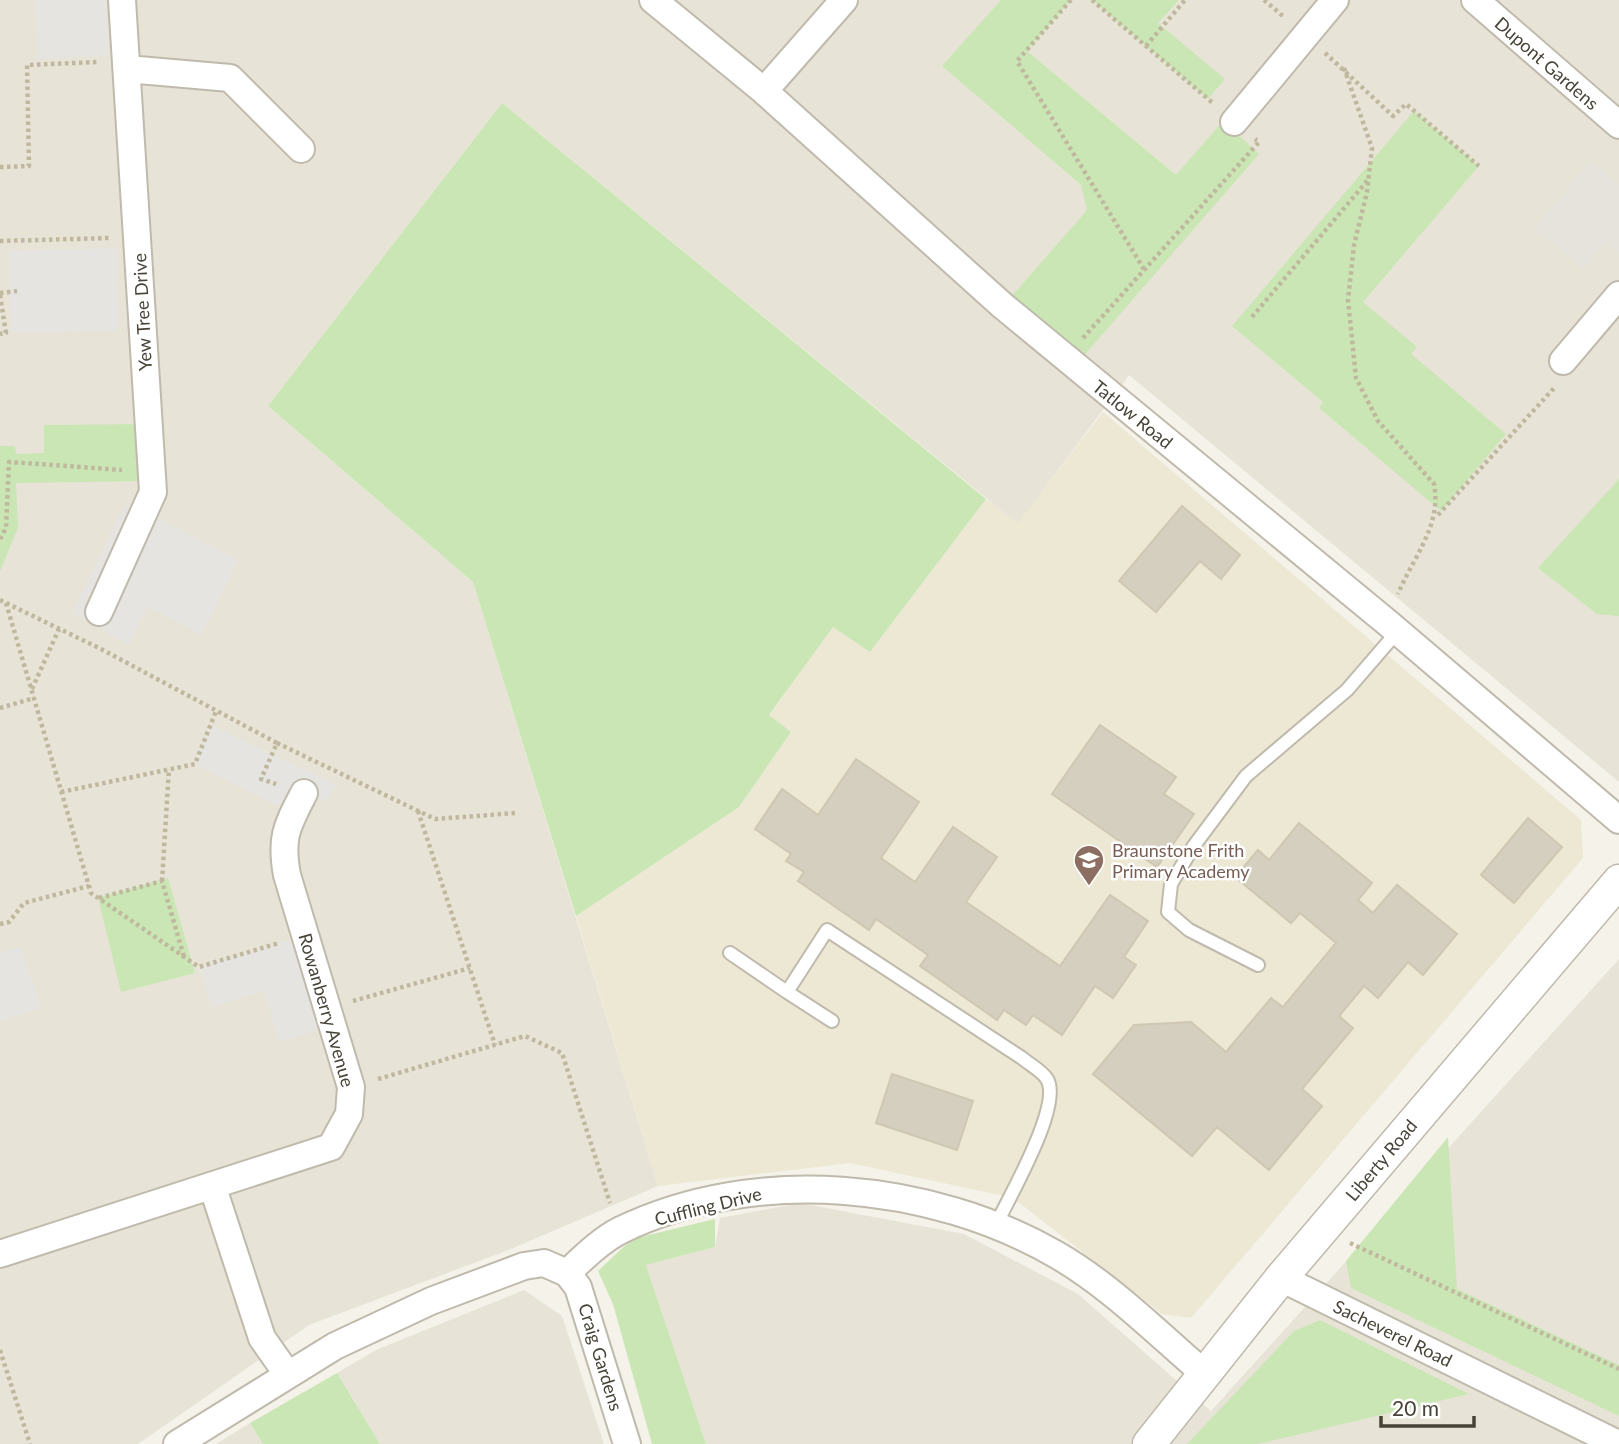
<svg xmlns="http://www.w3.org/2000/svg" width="1619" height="1444" font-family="Lato,sans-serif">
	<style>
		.residential { fill: #e7e4d7 }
		.industrial { fill: #e6e3dd }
		.education { fill: #ece8d4 }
		.green { fill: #cae6b4 }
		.parking { fill: #e5e4e0 }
		.building { fill: #d5cfbf; stroke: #cfc7b2; stroke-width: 2 }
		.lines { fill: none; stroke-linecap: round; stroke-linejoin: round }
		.service-casing { stroke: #bfbaac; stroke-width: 16 }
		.minor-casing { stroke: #bfbaac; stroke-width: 30 }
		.tertiary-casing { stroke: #bfbaac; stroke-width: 35 }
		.path { stroke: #c0b89e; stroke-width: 4.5; stroke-dasharray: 3.5 3.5; stroke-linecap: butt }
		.service { stroke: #fff; stroke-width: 12 }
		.minor { stroke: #fff; stroke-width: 26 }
		.tertiary { stroke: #fff; stroke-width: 32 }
		.labels { text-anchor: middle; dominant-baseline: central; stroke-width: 5; stroke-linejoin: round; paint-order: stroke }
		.street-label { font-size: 18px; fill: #474338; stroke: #fff }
		.education-label { font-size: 18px; fill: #785e54; stroke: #fff; text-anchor: start }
	</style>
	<rect width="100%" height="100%" fill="#f4f2e9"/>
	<path class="residential" d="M0 0H1619V782L1129 375 1018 524 502 103 268 406 473 582 658 1186 506 1251 309 1325 138 1444H0Z
		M1619 959V1444H706L646 1265 715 1247 720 1218 800 1203 964 1234 1078 1294 1211 1411Z
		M524 1290 562 1316 604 1444H380L337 1373 376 1350Z
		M250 1423 263 1444H216Z"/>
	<path class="industrial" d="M1591 161 1619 184V254L1606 243 1584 269 1534 228Z"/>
	<path class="education" d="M1103 412 1581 820 1583 858 1191 1318 1162 1314 1013 1198 850 1163 658 1186 576 916 739 807 791 732 769 716 833 626 870 652 986 499 1018 523Z"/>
	<path class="green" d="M1001 0H1071L1027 51 1176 175 1223 121 1259 154 1075 366 1003 306 1087 210 1081 185 942 66Z
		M1092 0H1179L1158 23 1225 79 1208 99Z
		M502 103 986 499 870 652 833 627 769 715 791 732 739 807 576 916 473 582 268 406Z
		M1414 111 1479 166 1363 302 1417 347 1411 354 1506 434 1441 511 1319 408 1323 402 1232 326Z
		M149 424 152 481 16 483 18 528 0 571V446H15L16 454 44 453V425Z
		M1619 479V616L1597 614 1538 568Z
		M168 878 195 973 121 992 98 898Z
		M1448 1137 1457 1289 1619 1365V1416L1351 1288 1346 1261Z
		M715 1219V1247L646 1265 706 1444H652L613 1304 598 1271 632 1239Z
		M1320 1320 1469 1394 1258 1444H1187L1294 1331Z
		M337 1373 380 1444H263L250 1423Z"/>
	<path class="parking" d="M35 0H106L109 55 38 59Z
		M117 248 118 331 11 333 9 251Z
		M126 502 238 560 202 635 148 607 129 645 72 613Z
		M211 725 337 785 327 801 304 793 293 813 195 764Z
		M306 935 334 1025 279 1042 264 991 211 1007 199 967Z
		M21 947 41 1008 0 1021V953Z"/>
	<path class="building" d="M1182 506 1240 555 1221 579 1200 561 1156 612 1119 581Z
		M1100 725 1176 777 1164 794 1194 814 1157 867 1052 794Z
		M856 759 919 802 881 858 915 882 953 827 997 857 966 902 1060 966 1110 895 1148 921 1124 957 1136 965 1113 998 1095 986 1062 1035 1033 1015 1026 1025 1004 1010 997 1020 920 966 928 955 876 919 869 930 798 881 804 872 786 861 791 854 755 829 782 789 818 815Z
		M1528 818 1562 847 1514 903 1481 875Z
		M1299 823 1372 883 1358 900 1373 913 1397 885 1457 934 1423 975 1408 962 1378 998 1364 986 1339 1016 1353 1028 1302 1089 1322 1106 1269 1170 1217 1127 1192 1156 1093 1074 1134 1025 1191 1022 1226 1052 1271 998 1283 1007 1336 943 1300 913 1291 923 1235 877 1258 850 1269 860Z
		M892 1074 973 1101 957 1150 876 1123Z"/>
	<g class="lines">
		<g class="service-casing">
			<path id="service" d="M730 953 787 992 827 930 1022 1058C1029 1064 1042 1071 1047 1079 1063 1105 1009 1197 996 1225
				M1258 965 1189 930 1168 912 1171 884 1193 847 1246 776 1347 690 1397 632
				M787 992 832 1021"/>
		</g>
		<g class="minor-casing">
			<path id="minor" d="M653 0 764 91 1003 306 1389 624 1619 820
				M1475 0 1619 125
				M127 69 230 78 301 149
				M764 91 844 0
				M1234 122 1335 0
				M1563 361 1619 295
				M99 612 153 492 122 0
				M213 1188 262 1338 288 1375
				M0 1254 331 1147 349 1114 351 1087 287 875C280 837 287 826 304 793
				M567 1273C583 1258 601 1240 621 1230 755 1165 931 1182 1057 1255 1112 1287 1158 1334 1206 1375
				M1281 1278 1618 1444
				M177 1444 335 1346 431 1301 524 1266 544 1263 567 1273 578 1287 627 1444"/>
		</g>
		<g class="tertiary-casing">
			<path id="tertiary" d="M1149 1444 1281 1278 1619 881"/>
		</g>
		<path class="path" d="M1071 0 1017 61 1145 271
			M1092 0 1214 104
			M1264 0 1284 17
			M1146 46 1185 0
			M1325 53 1393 116 1406 104 1479 166
			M1344 68 1372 148 1367 192 1354 245 1348 300 1356 378 1378 421 1434 484C1442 526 1413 557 1398 594
			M0 167 29 166 27 65 97 62
			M0 241 109 238
			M0 293 17 291
			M0 295 6 333 0 334
			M1252 317 1368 180
			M1083 338 1259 142 1255 139
			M1438 515 1555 387
			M0 539 6 528 9 462 122 470
			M0 600 101 649 277 743 261 779 276 784
			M6 603 91 893 199 967 279 943
			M32 689 59 629
			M0 708 34 698
			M277 743 435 819 516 813
			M61 792 195 764 216 711
			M418 811 495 1045
			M162 881 169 769
			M99 898 162 881 184 957
			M0 924 9 922 24 903 89 886
			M353 1001 470 968
			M378 1079 525 1036 562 1053 610 1203
			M1350 1243 1619 1369
			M0 1350 30 1444"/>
		<use href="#service" class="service"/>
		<use href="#minor" class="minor"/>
		<use href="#tertiary" class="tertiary"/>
	</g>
	<defs>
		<g id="school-pin" transform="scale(1.575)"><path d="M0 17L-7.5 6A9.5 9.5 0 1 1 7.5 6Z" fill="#8d6e63" stroke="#fff"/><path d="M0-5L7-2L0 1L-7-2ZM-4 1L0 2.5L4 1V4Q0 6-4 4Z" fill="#fff"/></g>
	</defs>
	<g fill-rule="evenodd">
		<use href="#school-pin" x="1089" y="860"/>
	</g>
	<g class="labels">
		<g class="street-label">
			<text transform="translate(1547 63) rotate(41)">Dupont Gardens</text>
			<text transform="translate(142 312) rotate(-93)">Yew Tree Drive</text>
			<text transform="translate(1133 414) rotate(39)">Tatlow Road</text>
			<text transform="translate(327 1010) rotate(74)">Rowanberry Avenue</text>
			<text transform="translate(1381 1160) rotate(-50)">Liberty Road</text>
			<text transform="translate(708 1206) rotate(-14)">Cuffling Drive</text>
			<text transform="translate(1393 1333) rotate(26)">Sacheverel Road</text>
			<text transform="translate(601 1357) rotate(73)">Craig Gardens</text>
		</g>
		<g class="education-label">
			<text x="1112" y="850">Braunstone Frith<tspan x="1112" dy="21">Primary Academy</tspan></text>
		</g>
	</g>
	<path d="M1381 1416v10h93v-10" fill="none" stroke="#474338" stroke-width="3.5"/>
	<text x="1392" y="1416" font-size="21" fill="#474338" stroke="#ffffff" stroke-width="5" paint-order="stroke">20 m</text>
</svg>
